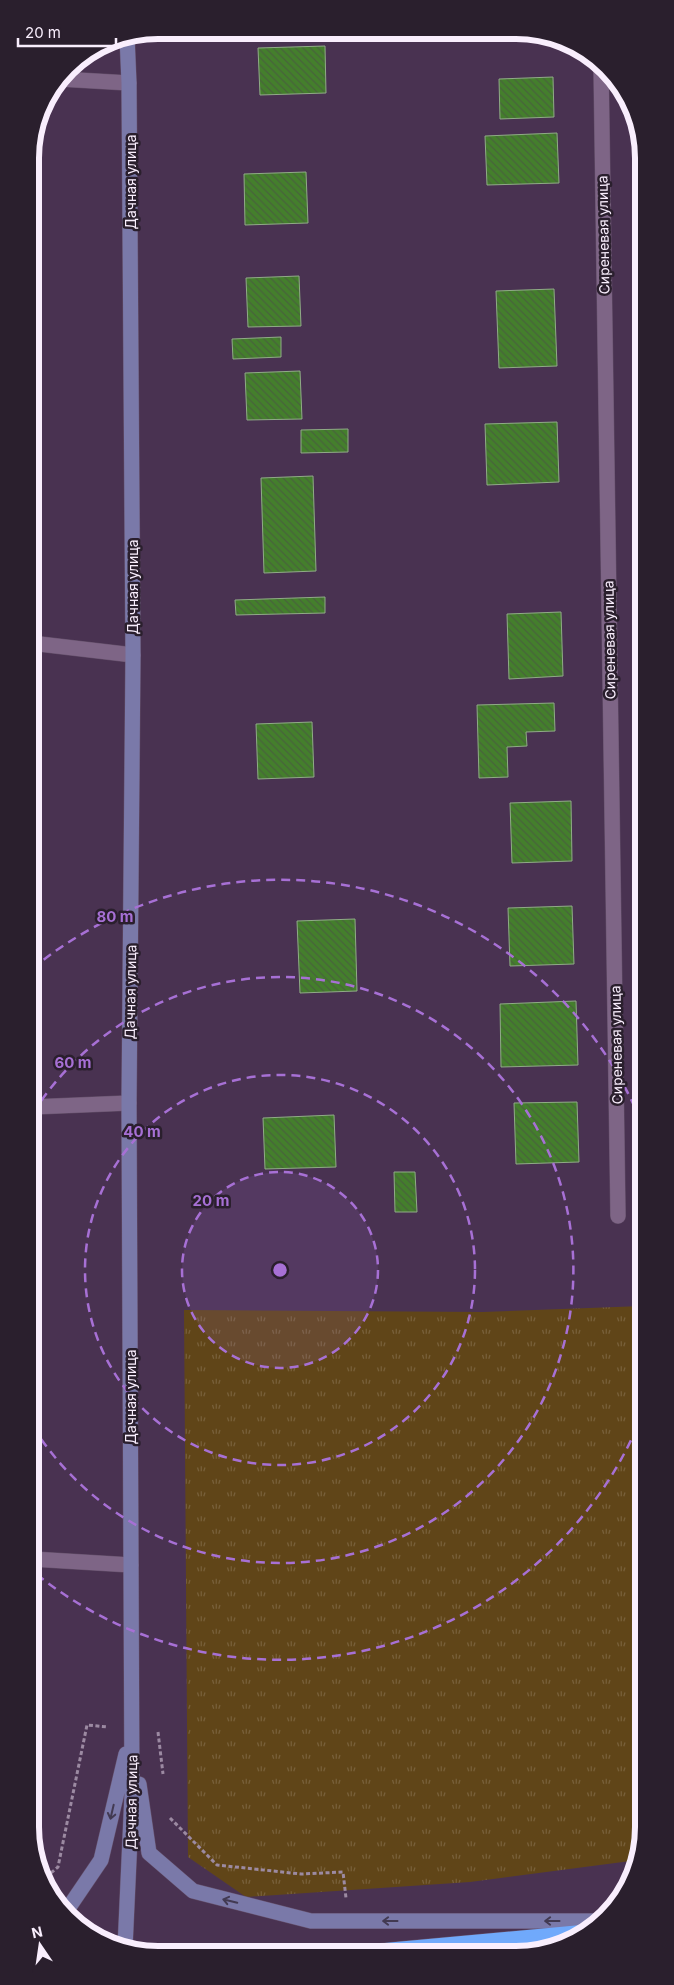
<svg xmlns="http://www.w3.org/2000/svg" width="674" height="1985" font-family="Inter,sans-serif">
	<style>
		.grass { fill: url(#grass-tufts) }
		.building { fill: url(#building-back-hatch); stroke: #90ab87 }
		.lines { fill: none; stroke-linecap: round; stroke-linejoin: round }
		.street-casing { stroke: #64506a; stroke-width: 16 }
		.secondary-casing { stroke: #64506a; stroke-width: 16 }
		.highway-casing { stroke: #64506a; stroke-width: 16 }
		.path { stroke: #9c8aa2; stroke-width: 3; stroke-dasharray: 4 2.5; stroke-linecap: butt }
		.street { stroke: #7e6586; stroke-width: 15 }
		.secondary { stroke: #7a79a9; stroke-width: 15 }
		.highway { stroke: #70a9fb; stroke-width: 15 }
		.oneway { stroke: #423a52 }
		.ring { fill: none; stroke: #a770d5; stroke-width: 2.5; stroke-dasharray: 9 6 }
		.labels { text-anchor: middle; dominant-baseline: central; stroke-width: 5; stroke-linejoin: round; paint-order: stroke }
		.street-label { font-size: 14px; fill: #f9eefd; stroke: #2a1f2d }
		.rim { fill: none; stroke: #f9eefd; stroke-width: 6 }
		.centre { fill: #a770d5; stroke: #2a1f2d; stroke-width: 2.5 }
		.ring-label { font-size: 15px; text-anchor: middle; font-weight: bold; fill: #a770d5; stroke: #2a1f2d; stroke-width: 5; stroke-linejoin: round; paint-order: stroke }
	</style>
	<defs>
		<pattern id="grass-tufts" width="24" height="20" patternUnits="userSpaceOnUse" patternTransform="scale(1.25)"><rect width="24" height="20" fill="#604518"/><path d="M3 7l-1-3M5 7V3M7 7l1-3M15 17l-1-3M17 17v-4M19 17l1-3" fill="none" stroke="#78603a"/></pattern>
		<pattern id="building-back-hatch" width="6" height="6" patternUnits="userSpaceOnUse" patternTransform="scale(1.25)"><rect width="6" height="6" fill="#447f2c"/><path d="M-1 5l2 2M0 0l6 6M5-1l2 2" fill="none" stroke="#48633c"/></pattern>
	</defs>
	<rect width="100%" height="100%" fill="#493251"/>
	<path class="grass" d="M643 1306 644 1835 638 1860 470 1882 246 1897 188 1857 184 1310 483 1312Z"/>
	<path class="building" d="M325 46 326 93 260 95 258 48Z
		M553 77 554 117 500 119 499 79Z
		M557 133 559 183 487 185 485 136Z
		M306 172 308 223 245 225 244 174Z
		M299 276 301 326 248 327 246 278Z
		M554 289 557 366 499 368 496 291Z
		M281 337V357L233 359 232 339Z
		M300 371 302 419 247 420 245 373Z
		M557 422 559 482 487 485 485 424Z
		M348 429V452L301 453V430Z
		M313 476 316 571 264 573 261 478Z
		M325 597V613L236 615 235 600Z
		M561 612 563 676 509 679 507 614Z
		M554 703 555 731 526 732 527 746 507 747 508 777 479 778 477 705Z
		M312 722 314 777 258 779 256 724Z
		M571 801 572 861 512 863 510 803Z
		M572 906 574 964 510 966 508 908Z
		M355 919 357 991 300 993 297 921Z
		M576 1001 578 1065 501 1067 500 1004Z
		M577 1102 579 1162 516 1164 514 1103Z
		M334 1115 336 1167 265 1169 263 1118Z
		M394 1172H415L417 1212H395Z"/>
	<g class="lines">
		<g class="street-casing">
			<path id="street" d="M601 64 618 1216
				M60 79 129 83
				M31 643 133 655
				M32 1107 129 1103
				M32 1559 131 1565"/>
		</g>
		<g class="secondary-casing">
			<path id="secondary" d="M139 1784 149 1853 193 1891 311 1921H601
				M65 1913 101 1860 126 1754
				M125 1948 132 1794 129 1103 133 655 129 83 127 36
				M530 1952 551 1949"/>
		</g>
		<g class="highway-casing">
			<path id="highway" d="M358 1953 587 1932"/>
		</g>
		<path class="path" d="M158 1732 163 1774
			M170 1818 217 1865 301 1874 343 1872 346 1898
			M46 1877 58 1867 87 1725 108 1727"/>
		<use href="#street" class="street"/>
		<use href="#secondary" class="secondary"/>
		<use href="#highway" class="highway"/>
	</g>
	<defs><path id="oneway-shaft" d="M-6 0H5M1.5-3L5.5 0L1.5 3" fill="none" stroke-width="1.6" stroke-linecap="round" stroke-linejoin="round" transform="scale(1.25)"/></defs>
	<g class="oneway">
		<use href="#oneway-shaft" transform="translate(112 1812) rotate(103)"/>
		<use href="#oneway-shaft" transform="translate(230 1901) rotate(-166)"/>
		<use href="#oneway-shaft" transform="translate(390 1921) rotate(180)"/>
		<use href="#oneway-shaft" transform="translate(552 1921) rotate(180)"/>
	</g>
	<circle cx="280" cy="1270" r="98" fill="#a770d5" fill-opacity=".12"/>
	<g class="ring">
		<circle cx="280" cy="1270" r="98"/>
		<circle cx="280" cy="1270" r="195"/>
		<path d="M33 1113A293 293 0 1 1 33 1427"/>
		<path d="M643 1413A390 390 0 0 1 35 1573M32 969A390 390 0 0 1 642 1124"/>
	</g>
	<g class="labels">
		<g class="street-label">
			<text transform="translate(130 182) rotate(-90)">Дачная улица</text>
			<text transform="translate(603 235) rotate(-91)">Сиреневая улица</text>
			<text transform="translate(132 587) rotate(-90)">Дачная улица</text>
			<text transform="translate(609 640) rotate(-91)">Сиреневая улица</text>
			<text transform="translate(130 992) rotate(-89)">Дачная улица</text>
			<text transform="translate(616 1045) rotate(-91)">Сиреневая улица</text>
			<text transform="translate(130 1397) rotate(-90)">Дачная улица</text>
			<text transform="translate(131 1802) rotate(-89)">Дачная улица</text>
		</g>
	</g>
	<path d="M0 0H674V1985H0ZM158 39H516A119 119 0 0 1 635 158V1827A119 119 0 0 1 516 1946H158A119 119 0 0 1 39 1827V158A119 119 0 0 1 158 39Z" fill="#2a1f2d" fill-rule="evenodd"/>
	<path class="rim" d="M158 39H516A119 119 0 0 1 635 158V1827A119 119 0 0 1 516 1946H158A119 119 0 0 1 39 1827V158A119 119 0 0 1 158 39Z"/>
	<circle cx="280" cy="1270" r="8" class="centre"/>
	<g class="ring-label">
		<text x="115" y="922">80 m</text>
		<text x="73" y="1068">60 m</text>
		<text x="142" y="1137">40 m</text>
		<text x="211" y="1206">20 m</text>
	</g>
	<g transform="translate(40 1945) rotate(347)" stroke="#2a1f2d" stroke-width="4" paint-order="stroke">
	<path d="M0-4L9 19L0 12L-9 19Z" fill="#f9eefd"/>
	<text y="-8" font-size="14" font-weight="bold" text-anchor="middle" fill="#f9eefd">N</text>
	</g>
	<path d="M18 38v8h98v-8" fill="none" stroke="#f9eefd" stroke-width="2.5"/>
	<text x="25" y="38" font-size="15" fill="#f9eefd" stroke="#2a1f2d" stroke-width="4" paint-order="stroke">20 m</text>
</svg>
